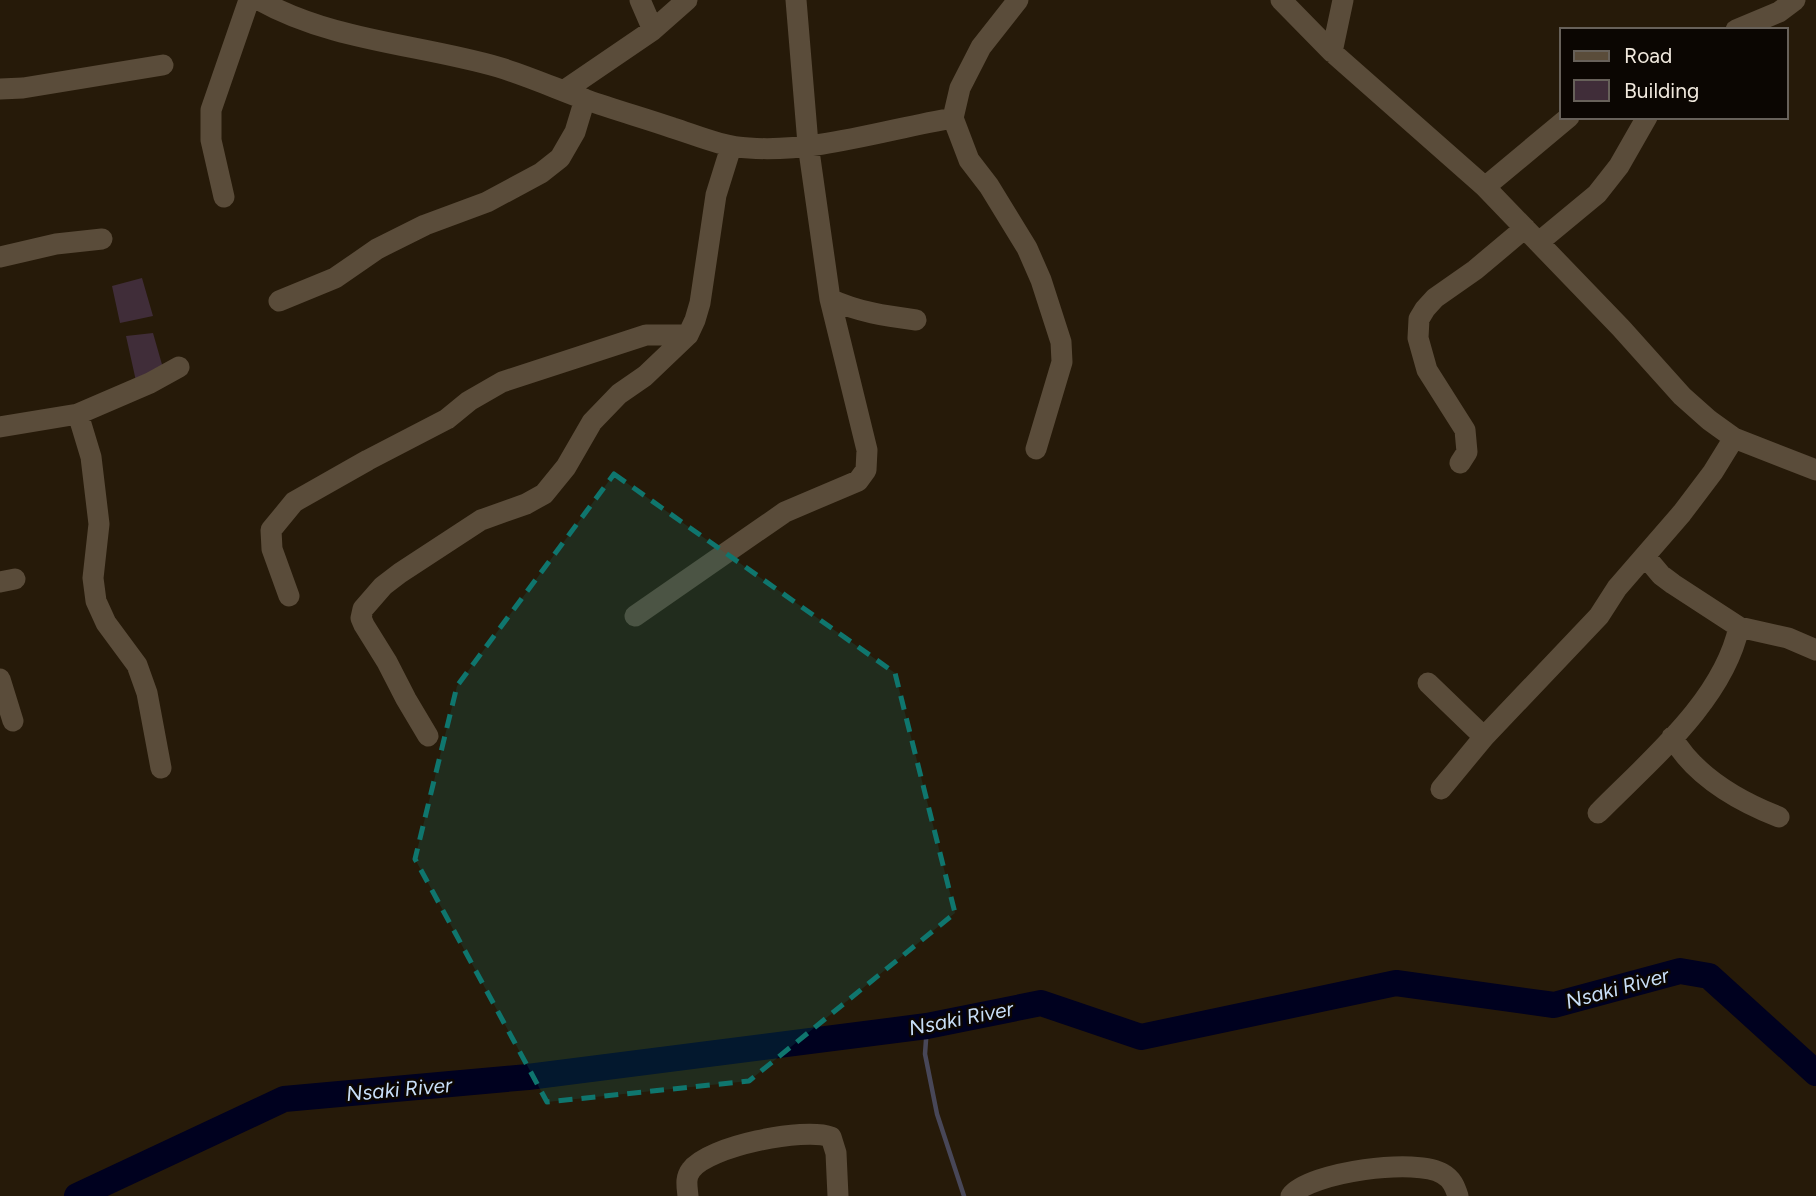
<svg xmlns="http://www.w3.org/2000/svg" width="1816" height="1196" font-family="Figtree,sans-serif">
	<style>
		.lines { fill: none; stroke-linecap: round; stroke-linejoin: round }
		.stream { stroke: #484758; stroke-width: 4.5 }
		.river { stroke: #00011f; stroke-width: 26 }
		.building { fill: #402d39 }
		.minor { stroke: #5a4c3a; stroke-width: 21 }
		.marked { fill: #0f766e; fill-opacity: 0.2; stroke: #0f766e; stroke-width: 5; stroke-dasharray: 14 9; stroke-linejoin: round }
		.labels { text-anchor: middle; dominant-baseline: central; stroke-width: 5; stroke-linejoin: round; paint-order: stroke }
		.water-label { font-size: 21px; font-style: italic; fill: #c8def7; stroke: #0b0602 }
	</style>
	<rect width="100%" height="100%" fill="#261a09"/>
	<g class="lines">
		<path class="stream" d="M927 1026 925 1054 937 1114 964 1196"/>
		<path class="river" d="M77 1196 284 1099 528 1077 927 1026 1041 1003 1141 1037 1396 983 1554 1005 1680 971 1709 976 1816 1073"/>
	</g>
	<path class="building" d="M142 278 153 316 120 323 112 286Z
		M153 333 165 375 136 381 126 336Z"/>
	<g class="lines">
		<path class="minor" d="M259 0C332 41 418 44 498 67 528 76 557 89 587 100 615 110 644 118 673 128 698 136 723 147 749 148 815 153 888 129 953 118
			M640 0 653 30
			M1018 0 981 47 960 88 953 118 969 160 989 186 1027 248 1041 280 1061 342 1062 362 1036 449
			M1281 0 1332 52 1485 187 1621 328 1682 396 1709 420 1734 438 1816 470
			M1736 30 1779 12 1795 0
			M1332 52 1343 0
			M0 89 23 88 163 65
			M565 90 653 30 687 0
			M1485 187 1569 117
			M224 197 211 140V110L249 0
			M1539 242 1597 194 1619 166 1647 117
			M0 257 56 244 102 239
			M830 299C858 312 886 316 916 320
			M279 301 335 278 377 249 425 225 487 202 541 173 560 158 575 132 585 99
			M78 414 91 457 99 524 93 578 96 601 106 623 137 665 147 693 161 768
			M0 427 78 414 150 383 179 367
			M1460 463 1467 452 1465 430 1427 370 1418 338 1419 319 1425 309 1435 298 1475 270 1525 228
			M1645 556 1661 575 1673 584 1739 627 1788 638 1816 650
			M0 582 15 579
			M289 596 272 549 271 530 294 502 368 460 447 419 469 401 502 382 646 335H688
			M635 616 785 512 858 481 866 470 867 450 830 299 808 144 796 0
			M0 679 13 721
			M1428 683 1484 737
			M428 736 406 699 387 662 364 625 361 618 363 609 383 586 400 573 481 520 526 504 544 494 566 467 592 422 619 394 645 376 688 335 695 320 700 303 716 195 731 147
			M1672 737C1695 776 1738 801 1779 817
			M1441 789 1484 737 1599 616 1617 588 1682 513 1713 472 1734 438
			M1598 813C1649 761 1723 701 1739 627
			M688 1196C687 1186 685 1178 691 1170 708 1146 804 1127 831 1137L836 1153 838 1196
			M1291 1196C1309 1172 1418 1157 1443 1174 1452 1179 1455 1187 1458 1196"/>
	</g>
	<path class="marked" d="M614 474 895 673 955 913 749 1081 547 1102 415 859 457 686Z"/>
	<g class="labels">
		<g class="water-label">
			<text transform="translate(1617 988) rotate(-15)">Nsaki River</text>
			<text transform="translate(961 1018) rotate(-11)">Nsaki River</text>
			<text transform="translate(399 1089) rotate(-5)">Nsaki River</text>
		</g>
	</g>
	<rect x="1560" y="28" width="228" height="91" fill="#0b0602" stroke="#67615a" stroke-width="2"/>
	<rect x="1574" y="51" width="35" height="10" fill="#5a4c3a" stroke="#67615a" stroke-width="2"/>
	<text x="1624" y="63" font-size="21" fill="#f1e9de">Road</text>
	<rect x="1574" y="80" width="35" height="21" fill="#402d39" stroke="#67615a" stroke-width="2"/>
	<text x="1624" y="98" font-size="21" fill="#f1e9de">Building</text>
</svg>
